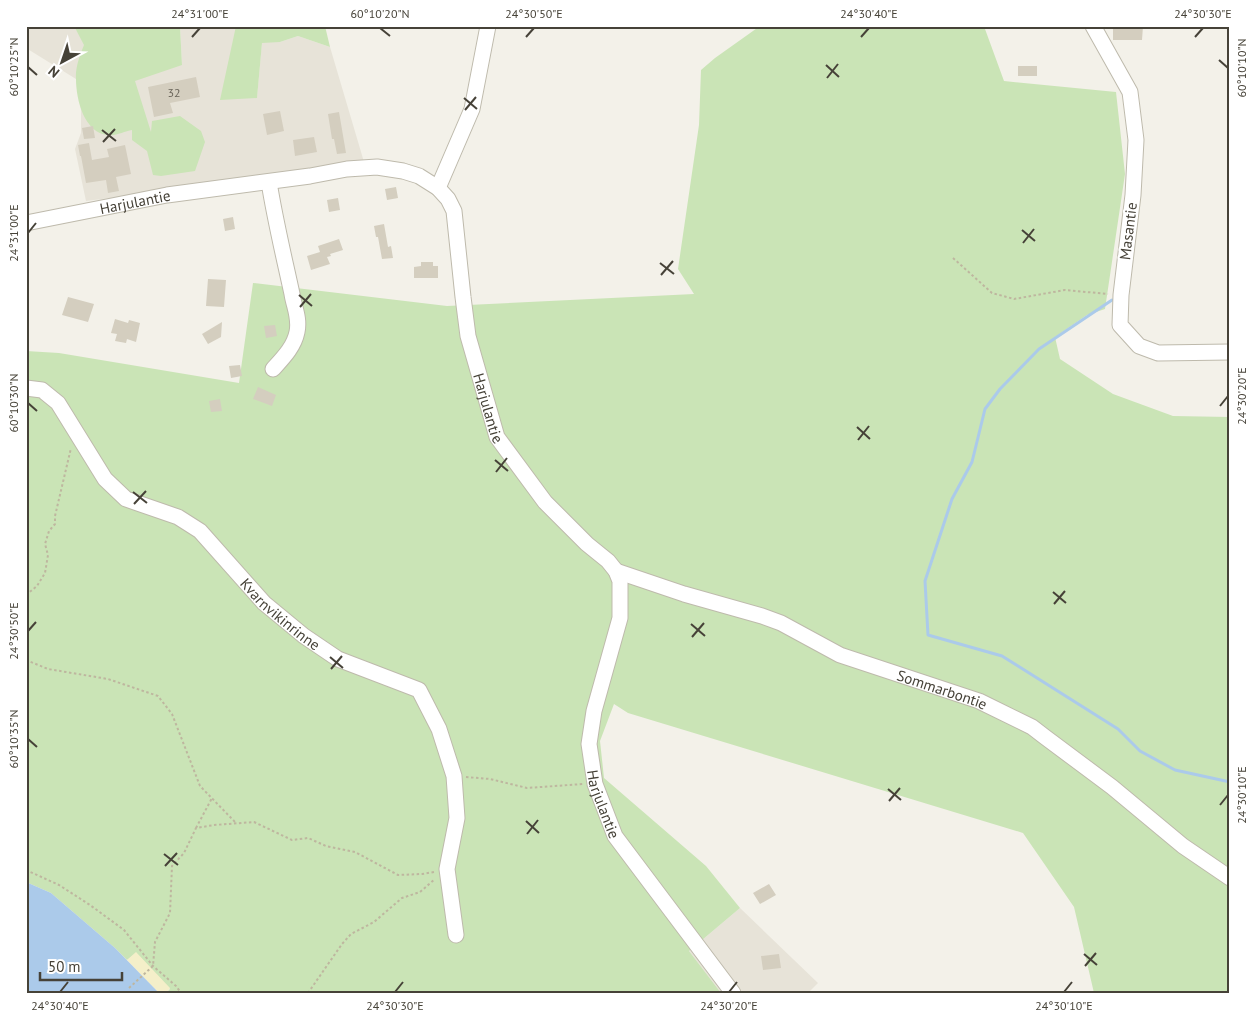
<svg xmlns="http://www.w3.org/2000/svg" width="1256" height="1019" font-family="'PT Sans',sans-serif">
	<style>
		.residential { fill: #e7e3d8 }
		.green { fill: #cae4b6 }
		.sand { fill: #f4efc9 }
		.water { fill: #abcaea }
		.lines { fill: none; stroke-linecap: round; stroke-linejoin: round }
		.stream { stroke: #abcaea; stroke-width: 3 }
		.building { fill: #d4cebf }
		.minor-casing { stroke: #bebaac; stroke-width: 17 }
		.path { stroke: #beb69f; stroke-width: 2; stroke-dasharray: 2.5 2.5; stroke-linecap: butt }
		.minor { stroke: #fff; stroke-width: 15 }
		.ticks { fill: none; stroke: #464238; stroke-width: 2 }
		.labels { text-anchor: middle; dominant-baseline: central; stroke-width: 4.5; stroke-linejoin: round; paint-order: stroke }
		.number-label { font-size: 12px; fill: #6a655a }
		.street-label { font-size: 15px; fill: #464238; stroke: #fff }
		.neatline { fill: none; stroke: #464238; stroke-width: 2 }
		.ticks-label { font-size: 12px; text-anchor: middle; fill: #464238 }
	</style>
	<rect width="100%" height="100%" fill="#f3f1e9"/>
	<path class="residential" d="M26 26H74L85 45 182 65 180 26H236L257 97 262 42H280L298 36 330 47 364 162 269 178 86 201 75 149 81 133V110L76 79 26 48Z
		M740 908 818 983 808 993H721L689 951Z"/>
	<path class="green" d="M74 26H180L182 65 135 81 151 132 152 121 180 116 201 131 205 142 195 171 161 176 153 175 147 151 132 140V130C125 131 116 136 109 135 84 134 76 99 76 79 75 68 80 55 84 45Z
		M236 26H325L330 47 298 36 280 42 262 43 257 98 220 100Z
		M760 26H978L985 29 1004 81 1116 92 1125 174 1105 309 1087 315 1055 337 1060 359 1113 394 1173 416 1230 417V993H1094L1074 907 1023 833 628 713 614 704 600 741 604 778 706 866 740 908 689 951 721 993H166L170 989 136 953 127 960 115 948 51 893 26 882V351L59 353 239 383 253 283 447 306 694 294 678 269 699 125 701 70 715 58Z"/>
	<path class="sand" d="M136 952 170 988 166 993H159L127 960Z"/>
	<path class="water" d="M26 882 51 893 115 948 159 993H26Z"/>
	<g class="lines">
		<path class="stream" d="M1112 300 1039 349 1000 389 985 409 972 462 952 499 925 581 928 635 1002 656 1118 729 1140 751 1175 770 1230 782"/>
	</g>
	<path class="building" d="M1113 26H1143L1142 40H1113Z
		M1018 66H1037V76H1018Z
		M196 77 200 97 170 103 173 113 154 117 148 87Z
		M280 111 284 131 267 135 263 114Z
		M339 112 346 153 337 154 334 139H332L328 114Z
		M93 126 95 138 84 139 82 128Z
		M314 137 317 152 295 156 293 140Z
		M89 143 92 160 109 157 107 149 125 145 131 174 116 177 119 191 108 193 106 180 86 183 81 156H80L78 145Z
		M396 187 398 198 387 200 385 189Z
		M338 198 340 210 329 212 327 200Z
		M233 217 235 229 225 231 223 219Z
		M384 224 388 247 391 246 393 258 382 259 378 237H376L374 226Z
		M339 239 343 250 330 254 331 256 327 257 330 264 311 270 307 256 320 252 318 246Z
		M421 262H433V266H438V278H414V267L421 266Z
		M208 279 226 280 224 307 206 306Z
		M68 297 94 304 88 322 62 315Z
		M115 319 128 323 129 320 140 323 136 342 127 339 126 343 115 341 117 334 111 333Z
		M222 322 221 337 208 344 202 334Z
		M275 325 277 336 266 338 264 326Z
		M240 365 242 376 231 378 229 366Z
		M258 387 276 395 272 406 253 399Z
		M220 399 222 411 211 412 209 401Z
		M769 884 776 895 760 904 753 893Z
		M779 954 781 968 763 970 761 956Z"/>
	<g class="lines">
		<g class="minor-casing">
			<g id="minor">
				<path d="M1093 26 1130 92 1136 140 1133 195 1121 295 1120 325 1139 346 1158 353 1230 352"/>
				<path d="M269 182C275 220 284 257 292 294 294 307 300 318 297 332 294 347 283 358 273 369"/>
				<path d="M438 188 472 109 488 26"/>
				<path id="s1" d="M26 223 167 195 310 176 347 169 377 167 403 171 419 176 438 188 448 199 454 211 463 297 468 336 497 437 545 502 587 544 608 561 616 571 620 581V618L594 711 589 744 595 784 615 836 733 993"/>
				<path id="s2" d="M26 388 42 390 58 403 105 479 126 499 178 517 200 531 264 603 304 636 338 659 419 690 439 729 454 776 457 818 447 869 456 935"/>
				<path id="s3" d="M616 571 684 594 762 616 781 623 840 655 979 701 1032 727 1045 737 1112 787 1183 846 1230 878"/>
			</g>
		</g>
		<path class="path" d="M953 258 992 293 1014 299 1065 290 1108 294
			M26 595 37 586 45 573 48 555 45 544 49 531 55 524V516L71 448
			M26 660 48 669 108 679 158 696 172 714 200 786 236 823
			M466 777 490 779 527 788 583 784
			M196 828 212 798
			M26 870 59 885 90 905 124 930 153 966 176 986 181 993
			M129 988 153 966 155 942 170 913 172 866 184 853 196 828 214 825 254 822 292 840 308 838 326 846 355 852 398 875 422 874 434 872
			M308 993 342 944 351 934 374 922 402 898 420 892 435 879"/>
		<use href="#minor" class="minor"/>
	</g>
	<path class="ticks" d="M380 28 390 36M192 37 200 28M526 37 534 28M861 37 869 28M1195 37 1203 28M1219 60 1228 68M826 65 839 77M28 67 37 75M827 78 838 64M464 98 477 109M465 110 476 97M102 130 116 141M103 142 115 129M1022 230 1035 241M28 233 36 223M1023 243 1034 229M660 263 674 274M661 275 673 261M299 295 312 306M300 307 311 294M28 403 37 411M1220 406 1228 396M857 427 870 439M858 440 869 426M495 460 508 471M496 472 507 458M133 492 147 503M134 504 146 491M1053 592 1066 603M1054 604 1065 591M691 624 705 636M28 631 36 622M692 637 704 623M330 657 343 668M331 669 342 656M28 739 37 747M888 789 901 800M889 801 900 788M1220 805 1228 795M526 821 539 833M527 834 538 820M164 854 178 865M165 866 177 853M1084 954 1097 965M1085 966 1096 953M60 992 68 982M395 992 403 982M729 992 737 982M1064 992 1072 982"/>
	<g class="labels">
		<g class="number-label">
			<text x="174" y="92">32</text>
		</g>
		<g class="street-label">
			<text stroke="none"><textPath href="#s1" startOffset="111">Harjulantie</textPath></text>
			<text transform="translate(1128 231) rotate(-83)">Masantie</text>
			<text stroke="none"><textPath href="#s1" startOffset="650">Harjulantie</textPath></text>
			<text stroke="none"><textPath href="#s2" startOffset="352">Kvarnvikinrinne</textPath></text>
			<text stroke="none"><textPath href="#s3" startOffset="348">Sommarbontie</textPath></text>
			<text stroke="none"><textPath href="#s1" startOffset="1100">Harjulantie</textPath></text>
		</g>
	</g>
	<rect width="1256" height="1019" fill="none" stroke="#ffffff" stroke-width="55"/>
	<g transform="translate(62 62) rotate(220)" stroke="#ffffff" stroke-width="4" paint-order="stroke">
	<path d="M0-4L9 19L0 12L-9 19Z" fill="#464238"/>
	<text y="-8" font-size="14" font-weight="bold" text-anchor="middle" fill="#464238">N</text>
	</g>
	<path d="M40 972v8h82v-8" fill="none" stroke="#464238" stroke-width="2.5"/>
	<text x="48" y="972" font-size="15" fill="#464238" stroke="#ffffff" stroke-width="4" paint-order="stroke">50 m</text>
	<rect x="28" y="28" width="1200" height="964" class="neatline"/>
	<g class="ticks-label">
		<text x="200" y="18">24°31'00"E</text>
		<text x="380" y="18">60°10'20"N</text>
		<text x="534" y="18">24°30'50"E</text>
		<text x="869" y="18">24°30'40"E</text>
		<text x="1203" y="18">24°30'30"E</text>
		<text transform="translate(14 67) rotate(-90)" y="4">60°10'25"N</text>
		<text transform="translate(1242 68) rotate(-90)" y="4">60°10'10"N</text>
		<text transform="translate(14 233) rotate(-90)" y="4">24°31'00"E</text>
		<text transform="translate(1242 396) rotate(-90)" y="4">24°30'20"E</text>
		<text transform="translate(14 403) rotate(-90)" y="4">60°10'30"N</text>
		<text transform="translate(14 631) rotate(-90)" y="4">24°30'50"E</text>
		<text transform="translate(14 739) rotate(-90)" y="4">60°10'35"N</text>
		<text transform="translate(1242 795) rotate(-90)" y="4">24°30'10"E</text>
		<text x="60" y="1010">24°30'40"E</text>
		<text x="395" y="1010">24°30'30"E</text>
		<text x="729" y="1010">24°30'20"E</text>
		<text x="1064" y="1010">24°30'10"E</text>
	</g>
</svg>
